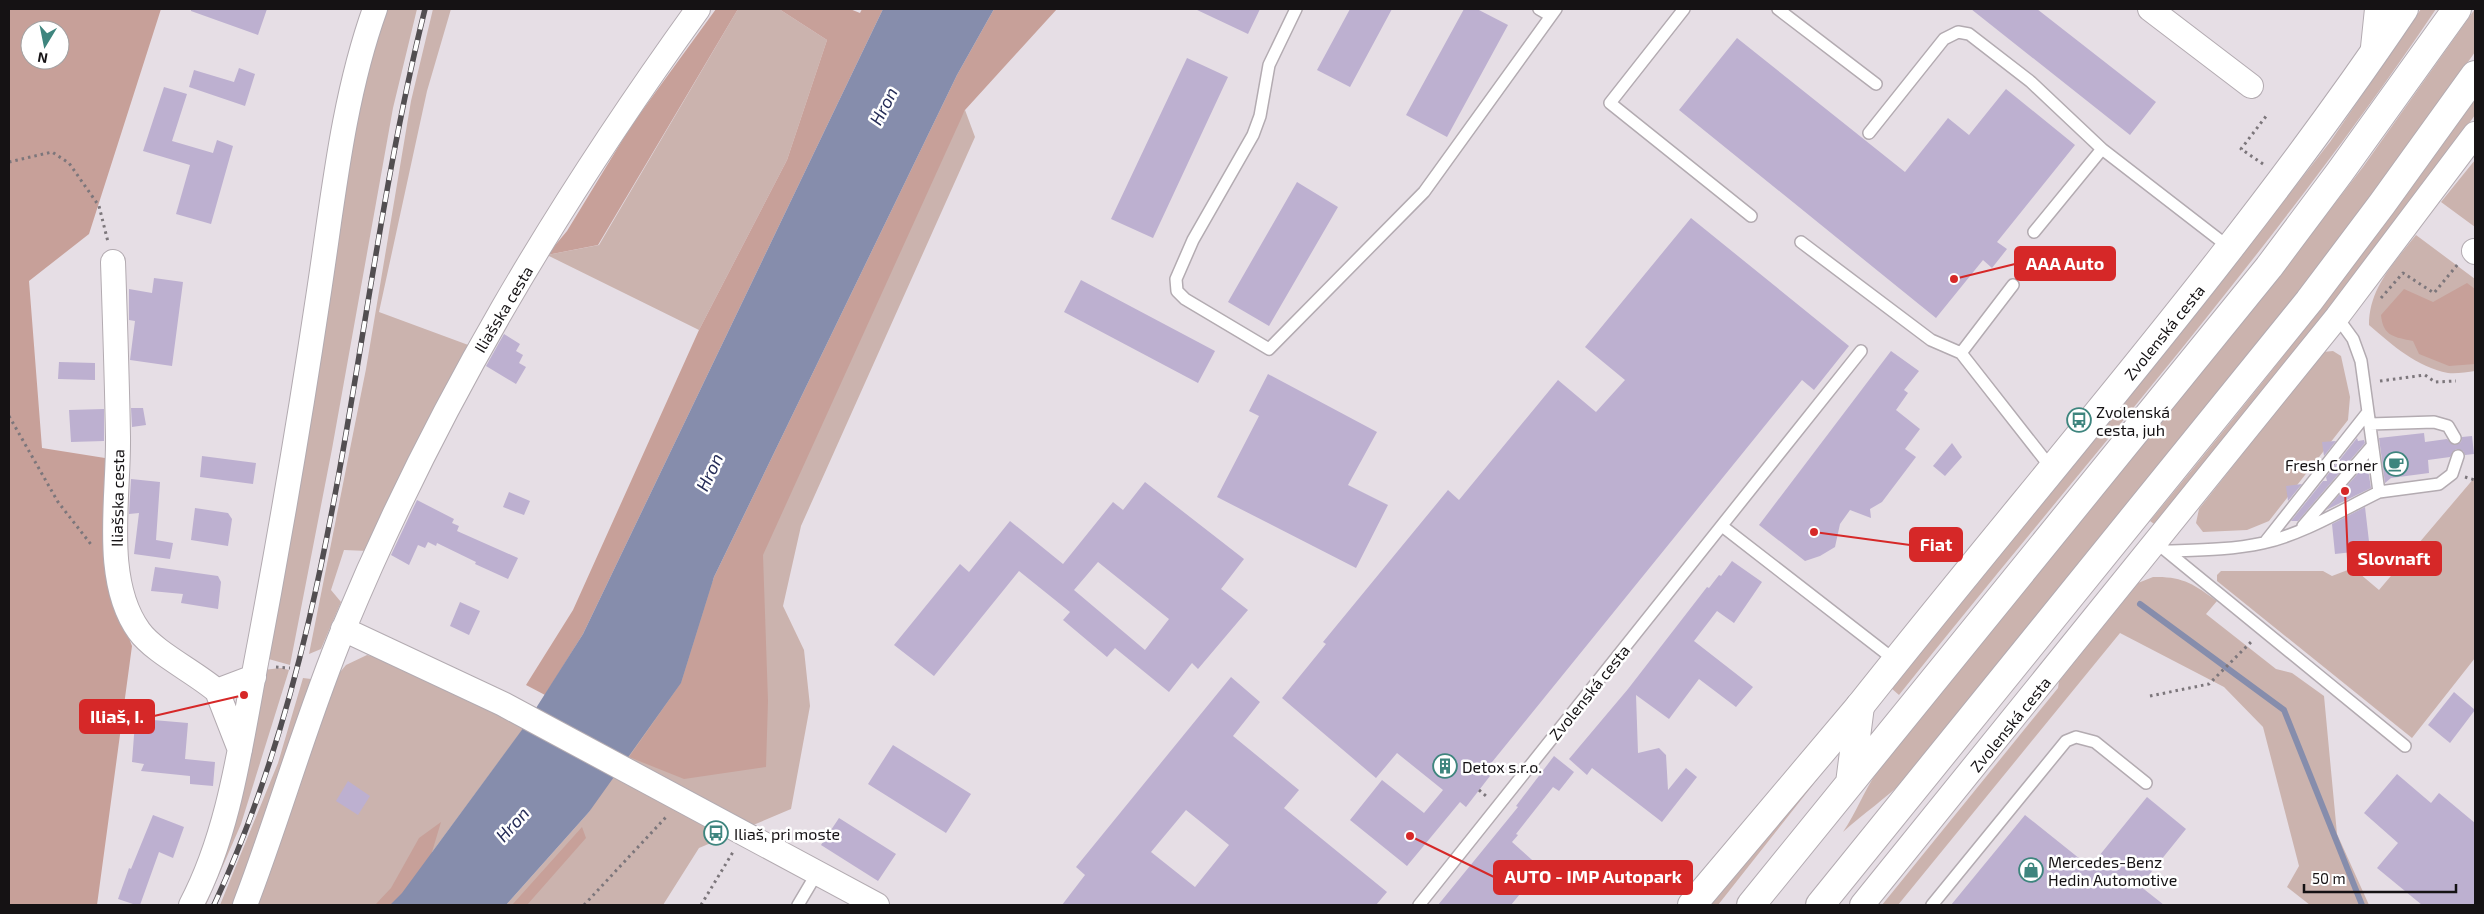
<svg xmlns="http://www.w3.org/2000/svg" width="2484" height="914" font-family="'Exo 2',sans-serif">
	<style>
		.green { fill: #cbb3ae }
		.forest { fill: #c7a099; fill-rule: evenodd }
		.water { fill: #868dac }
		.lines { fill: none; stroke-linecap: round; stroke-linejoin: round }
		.stream { stroke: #868dac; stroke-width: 6 }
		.building { fill: #bdb0d0; fill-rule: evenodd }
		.service-casing { stroke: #b3abb1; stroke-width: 14 }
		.minor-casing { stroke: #b3abb1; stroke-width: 26 }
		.secondary-casing { stroke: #b3abb1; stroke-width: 30 }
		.primary-casing { stroke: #b3abb1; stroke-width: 30 }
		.motorway-casing { stroke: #b3abb1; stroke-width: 30 }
		.path { stroke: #7c767b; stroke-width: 3; stroke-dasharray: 2.5 4; stroke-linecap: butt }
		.service { stroke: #fff; stroke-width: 11 }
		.minor { stroke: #fff; stroke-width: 24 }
		.secondary { stroke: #fff; stroke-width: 28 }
		.primary { stroke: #fff; stroke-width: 28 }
		.motorway { stroke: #fff; stroke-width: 28 }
		.rail-casing { stroke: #524e51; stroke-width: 5.5 }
		.rail { stroke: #fff; stroke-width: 4; stroke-dasharray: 11; stroke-linecap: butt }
		.labels { text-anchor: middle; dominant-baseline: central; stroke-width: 5; stroke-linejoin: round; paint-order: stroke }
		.street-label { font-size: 16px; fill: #151214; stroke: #fff }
		.poi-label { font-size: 16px; fill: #151214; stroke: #fff; text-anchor: start }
		.water-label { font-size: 18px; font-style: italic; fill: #262d58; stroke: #fff }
		.leader { fill: none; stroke: #d62828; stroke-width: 2 }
		.callout-dot { fill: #d62828; stroke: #fff; stroke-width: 2 }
		.callout { fill: #d62828; stroke: #d62828; stroke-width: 2 }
		.callout-label { font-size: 18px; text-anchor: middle; font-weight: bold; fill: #fff }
	</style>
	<rect width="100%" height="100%" fill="#e6dee5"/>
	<path class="green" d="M381 9H417L393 108 332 449 290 665 265 658 350 138Z
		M433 9H451L427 91 379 312 471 346 368 551 344 550 331 590 341 602 321 649 309 654 366 369 411 101Z
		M738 9H779L827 40 787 160 699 330 547 255 599 245Z
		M2421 9H2436C2274 250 2080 468 1899 695L1891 688 2184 329 2330 142Z
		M2475 9V52L2384 182 2242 364 1906 779C1886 798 1863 814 1843 832 1856 813 1864 791 1877 772L2260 300 2363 167Z
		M2475 99V115L2412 204 2157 526 2150 521C2263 384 2373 245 2475 99Z
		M965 110 975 137 801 526 783 606 804 650 810 706 791 809 699 848 663 905H506L589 812Z
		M2475 160V227L2441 202Z
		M2416 235 2475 279V371C2467 372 2456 374 2448 373 2417 367 2392 345 2369 325 2369 288 2394 263 2416 235Z
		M2333 351 2341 356 2350 397 2348 420 2269 521 2247 530 2203 532 2196 523 2199 509 2323 352Z
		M2475 477V658L2412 738 2217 581V575L2221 571H2323L2332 576 2353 568 2379 590Z
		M2153 577C2182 576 2194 584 2217 601L2206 614 2276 669 2292 673 2324 696 2337 834 2369 905H2310L2287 887 2299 866 2263 727 2224 687 2120 633 1898 905H1882L2058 688 2059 681 2138 583Z
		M367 655 387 659 526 725 402 893 390 905H251L330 684 346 665Z
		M281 668 289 670 241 824 206 905H197L263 670Z
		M314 677 235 905H220L278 763 303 678 311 679Z
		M1827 762V767L1718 905H1710Z"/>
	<path class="forest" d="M9 9H161L89 234 29 281 42 448 105 458 110 588 132 646 97 905H9ZM30 30H60V60H30Z
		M716 9H738L598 245 547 255 567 231 631 126Z
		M779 9H850L860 13 862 9H883L583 634 545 695 526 685 573 610 699 330 787 160 827 40Z
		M994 9H1057L965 110 763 555 768 701 766 767 684 779 629 757 681 683 714 577 957 75Z
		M2467 283 2475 289V364L2449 366 2419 354 2413 341C2395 337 2383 337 2381 315L2404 289 2433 302Z
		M441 822 429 862 396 905H375L391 888 419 838Z
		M582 827 586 838 527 905H512Z"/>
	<path class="water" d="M883 9H994L957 75 714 577 681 683 589 812 506 905H390L402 893 524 727 583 634Z"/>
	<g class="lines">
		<path class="stream" d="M2140 604 2284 710 2362 905"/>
	</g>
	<path class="building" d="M191 9H267L258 35 191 11Z
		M1195 9H1260L1248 34Z
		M1350 9H1392L1350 87 1317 70Z
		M1464 9H1477L1508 25 1447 137 1406 115Z
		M1971 9H2037L2156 102 2130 135Z
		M1737 38 1905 172 1948 118 1969 135 2006 89 2075 145 1997 242 2007 249 1992 268 1983 260 1936 318 1679 110Z
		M1187 58 1228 77 1153 238 1111 219Z
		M239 68 255 74 245 106 189 87 194 70 234 82Z
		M164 87 187 94 172 141 213 153 217 140 233 146 211 224 176 214 190 165 143 151Z
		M1297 182 1338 207 1269 326 1228 302Z
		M1691 218 1849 346 1814 390 1802 380 1484 772 1490 776 1466 807 1460 802 1407 866 1350 820 1382 780 1424 813 1443 790 1397 753 1376 778 1282 698 1326 644 1323 642 1448 490 1459 500 1558 380 1596 412 1625 380 1585 347Z
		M154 278 183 282 172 366 130 360 135 321 129 320V289L152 293Z
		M1081 280 1215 351 1198 383 1064 312Z
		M504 334 520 344 516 351 523 355 519 363 526 367 516 384 486 366Z
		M1891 351 1919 371 1904 390 1908 393 1896 410 1920 429 1905 449 1916 457 1882 502 1870 509 1871 518 1850 510 1840 524 1835 547 1820 556 1805 561 1759 525Z
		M59 362 95 363V380L58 379Z
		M1268 374 1377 432 1348 485 1388 505 1356 568 1217 497 1259 416 1249 411Z
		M131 408H143L146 425 132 427Z
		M104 409V441L71 442 69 410Z
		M2424 433 2425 442 2447 439 2455 445 2461 442 2462 437 2472 436 2474 454 2465 455 2463 451 2456 449 2450 457 2428 460 2429 473 2391 478 2385 483 2379 438Z
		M2357 438 2358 441 2364 440 2365 443 2298 521H2291L2323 481H2327L2326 477Z
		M2336 441 2324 456 2322 442Z
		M1952 443 1962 457 1945 476 1933 466Z
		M202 456 256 463 253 484 200 477Z
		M2367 463 2371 488 2326 510Z
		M131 479 160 482 156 540 173 543 170 559 134 554 139 513 129 514Z
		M1145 482 1244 559 1221 589 1248 610 1198 669 1192 663 1169 692 1115 648 1107 657 1063 620 1070 612 1019 571 934 676 894 645 960 564 969 572 1010 521 1063 564 1113 502 1123 510ZM1098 562 1169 619 1145 650 1074 590Z
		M2302 484 2288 501 2286 486Z
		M509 492 530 501 524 515 503 507Z
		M417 500 454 519 452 523 459 526 457 531 518 558 508 579 475 564 476 562 437 543 436 546 428 542 425 548 418 545 409 565 391 555Z
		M2365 507 2370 550 2335 554 2332 524Z
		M195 508 228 513 232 519 228 546 191 540Z
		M1732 561 1762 582 1734 623 1717 611 1694 641 1753 687 1736 707 1699 679 1669 719 1636 695 1638 753 1659 748 1666 755 1668 790 1686 768 1697 777 1662 822 1592 768 1587 775 1569 759 1628 689 1707 587 1709 588 1719 575 1721 576Z
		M155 567 218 576 221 582 218 609 181 603 183 594 151 591Z
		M460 602 480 611 469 635 450 626Z
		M1231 677 1260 702 1233 736 1299 790 1284 808 1387 892 1376 905H1062L1085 875 1076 867ZM1186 810 1229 845 1195 887 1151 852Z
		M2454 692 2475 710 2450 743 2428 725Z
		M153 720 188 723 185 759 215 762 213 786 190 784V776L141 771 144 764 132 762 135 722 152 724Z
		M893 745 971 794 946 833 868 784Z
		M1554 756 1574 772 1559 791 1553 787 1516 834 1518 835 1512 842 1541 868 1511 905H1438L1518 807 1516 806Z
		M2397 774 2431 803 2439 793 2475 823V905H2422L2377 868 2398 843 2364 813Z
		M348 781 370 796 358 815 336 801Z
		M2147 797 2186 829 2140 886 2164 905H1951L2025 815 2090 867Z
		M153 815 184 827 173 858 159 852 140 905H136L118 899 129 868 131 869Z
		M839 818 896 854 878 881 821 845Z"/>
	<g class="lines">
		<g class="service-casing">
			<path id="service" d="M1296 9 1269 65 1260 116 1253 135 1193 240 1176 279 1177 291 1185 299 1269 349 1424 192 1556 9
				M1539 9 1551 16
				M1684 9 1610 103 1751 216
				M1778 9 1876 84
				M1869 133 1944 39 1958 32 1969 34 2031 82 2102 149
				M2034 232 2102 149 2230 248
				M1801 242 1931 340 1961 353
				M2013 285 1961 353 2052 469
				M2370 424 2434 422 2448 426 2455 438
				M2379 492 2439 484 2452 474 2458 456
				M1722 526 1896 661
				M2303 526 2372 446
				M2266 541 2368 412
				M2164 549 2405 746
				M2167 551C2199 550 2231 550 2263 543 2303 534 2342 510 2379 492L2361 361 2353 339 2337 317
				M798 905 817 873
				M1419 905 1861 351
				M1932 905 2066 741 2076 737 2095 742 2146 783"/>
		</g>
		<g class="minor-casing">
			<path id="minor" d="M2150 9 2251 86
				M2372 57 2377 9
				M2474 251 2475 252
				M113 262C115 321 117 379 118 437 119 496 102 580 139 631 154 652 195 672 217 691L254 677
				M343 629 503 704 877 905
				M217 691 240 750
				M191 905C227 837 239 755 253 679 277 553 299 425 318 298 333 201 342 101 375 9
				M245 905C280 814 306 719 344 628 436 406 558 203 698 9
				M1862 905 2337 317 2475 134"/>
		</g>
		<g class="secondary-casing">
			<path id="secondary" d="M1692 905 1860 706"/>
		</g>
		<g class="primary-casing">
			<path id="primary" d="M1860 706C2043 475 2239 254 2404 9"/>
		</g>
		<g class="motorway-casing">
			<path id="motorway" d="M1850 783 1860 706
				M1751 905 2269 267 2340 172 2457 9
				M1820 905 2309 301 2382 204 2475 75"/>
		</g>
		<path class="path" d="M9 162 52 152 69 163 99 206 108 242
			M2263 164 2241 149 2267 115
			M2381 298 2403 273 2434 293 2458 264
			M2380 381 2425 375 2435 382 2456 381
			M9 416 58 502 93 547
			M2465 477 2475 480
			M276 667 290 668
			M2150 696 2209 684 2252 641
			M1479 790 1486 796
			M584 905 667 816
			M701 905 733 852"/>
		<use href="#service" class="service"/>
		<use href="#minor" class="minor"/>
		<use href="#secondary" class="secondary"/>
		<use href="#primary" class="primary"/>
		<use href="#motorway" class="motorway"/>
		<g class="rail-casing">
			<path id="rail" d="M214 905C345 623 351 306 425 9"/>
		</g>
		<use href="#rail" class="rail"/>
	</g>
	<defs>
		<g id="bus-ring" transform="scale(1.25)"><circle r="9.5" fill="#fff" stroke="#3e857e" stroke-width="1.5"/><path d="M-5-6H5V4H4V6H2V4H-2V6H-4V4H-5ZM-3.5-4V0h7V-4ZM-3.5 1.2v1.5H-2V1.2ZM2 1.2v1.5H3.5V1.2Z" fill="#3e857e"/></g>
		<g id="cafe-ring" transform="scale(1.25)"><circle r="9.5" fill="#fff" stroke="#3e857e" stroke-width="1.5"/><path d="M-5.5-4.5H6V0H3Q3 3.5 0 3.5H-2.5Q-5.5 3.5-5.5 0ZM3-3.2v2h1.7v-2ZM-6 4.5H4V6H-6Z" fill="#3e857e"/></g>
		<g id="building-ring" transform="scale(1.25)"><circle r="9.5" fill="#fff" stroke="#3e857e" stroke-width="1.5"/><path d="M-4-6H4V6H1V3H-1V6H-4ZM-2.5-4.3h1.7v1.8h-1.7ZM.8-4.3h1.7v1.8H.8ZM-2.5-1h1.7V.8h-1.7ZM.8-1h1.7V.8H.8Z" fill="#3e857e"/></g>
		<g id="shop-ring" transform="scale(1.25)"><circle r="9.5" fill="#fff" stroke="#3e857e" stroke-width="1.5"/><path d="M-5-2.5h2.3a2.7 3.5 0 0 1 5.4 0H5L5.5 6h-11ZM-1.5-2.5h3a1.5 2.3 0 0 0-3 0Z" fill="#3e857e"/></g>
	</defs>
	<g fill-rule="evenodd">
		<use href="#bus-ring" x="2079" y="420"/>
		<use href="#cafe-ring" x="2396" y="464"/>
		<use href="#building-ring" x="1445" y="766"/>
		<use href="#bus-ring" x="716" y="833"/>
		<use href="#shop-ring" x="2031" y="870"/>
	</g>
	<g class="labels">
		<g class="street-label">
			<text transform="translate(503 309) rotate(-59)">Iliašska cesta</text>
			<text transform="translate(2164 332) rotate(-51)">Zvolenská cesta</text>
			<text transform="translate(117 498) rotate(-89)">Iliašska cesta</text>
			<text transform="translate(1589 692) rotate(-51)">Zvolenská cesta</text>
			<text transform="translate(2010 724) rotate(-51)">Zvolenská cesta</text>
		</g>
		<g class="poi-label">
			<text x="2096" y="411">Zvolenská<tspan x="2096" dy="18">cesta, juh</tspan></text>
			<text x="2378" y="464" text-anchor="end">Fresh Corner</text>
			<text x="1462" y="766">Detox s.r.o.</text>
			<text x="734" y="833">Iliaš, pri moste</text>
			<text x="2048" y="861">Mercedes-Benz<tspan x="2048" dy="18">Hedin Automotive</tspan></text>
		</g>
		<g class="water-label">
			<text transform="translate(883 106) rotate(-63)">Hron</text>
			<text transform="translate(709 472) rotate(-65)">Hron</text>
			<text transform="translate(512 824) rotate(-48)">Hron</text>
		</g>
	</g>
	<path class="leader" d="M1954 279L2015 264M1814 532L1910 545M2345 491L2348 559M244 695L154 716M1410 836L1494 877"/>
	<g class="callout-dot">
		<circle cx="1954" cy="279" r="5"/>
		<circle cx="1814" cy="532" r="5"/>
		<circle cx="2345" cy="491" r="5"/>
		<circle cx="244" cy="695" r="5"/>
		<circle cx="1410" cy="836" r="5"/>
	</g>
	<g class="callout">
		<rect x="2015" y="247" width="100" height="33" rx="5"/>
		<rect x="1910" y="528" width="52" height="33" rx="5"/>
		<rect x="2348" y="542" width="93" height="33" rx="5"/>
		<rect x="80" y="700" width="74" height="33" rx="5"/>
		<rect x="1494" y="861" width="198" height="33" rx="5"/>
	</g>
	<g class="callout-label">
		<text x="2065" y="270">AAA Auto</text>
		<text x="1936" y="551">Fiat</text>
		<text x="2394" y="565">Slovnaft</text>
		<text x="117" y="723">Iliaš, I.</text>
		<text x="1593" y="883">AUTO - IMP Autopark</text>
	</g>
	<rect width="2484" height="914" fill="none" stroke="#151214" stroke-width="20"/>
	<g transform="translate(45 45) rotate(190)"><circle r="24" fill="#ffffff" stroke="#a1a0a1"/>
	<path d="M0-4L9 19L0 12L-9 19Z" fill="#3e857e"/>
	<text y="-8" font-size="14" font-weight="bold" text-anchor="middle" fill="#151214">N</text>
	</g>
	<path d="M2304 884v8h152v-8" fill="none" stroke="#151214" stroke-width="2.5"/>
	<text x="2312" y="884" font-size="15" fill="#151214" stroke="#ffffff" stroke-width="4" paint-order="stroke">50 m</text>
</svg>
